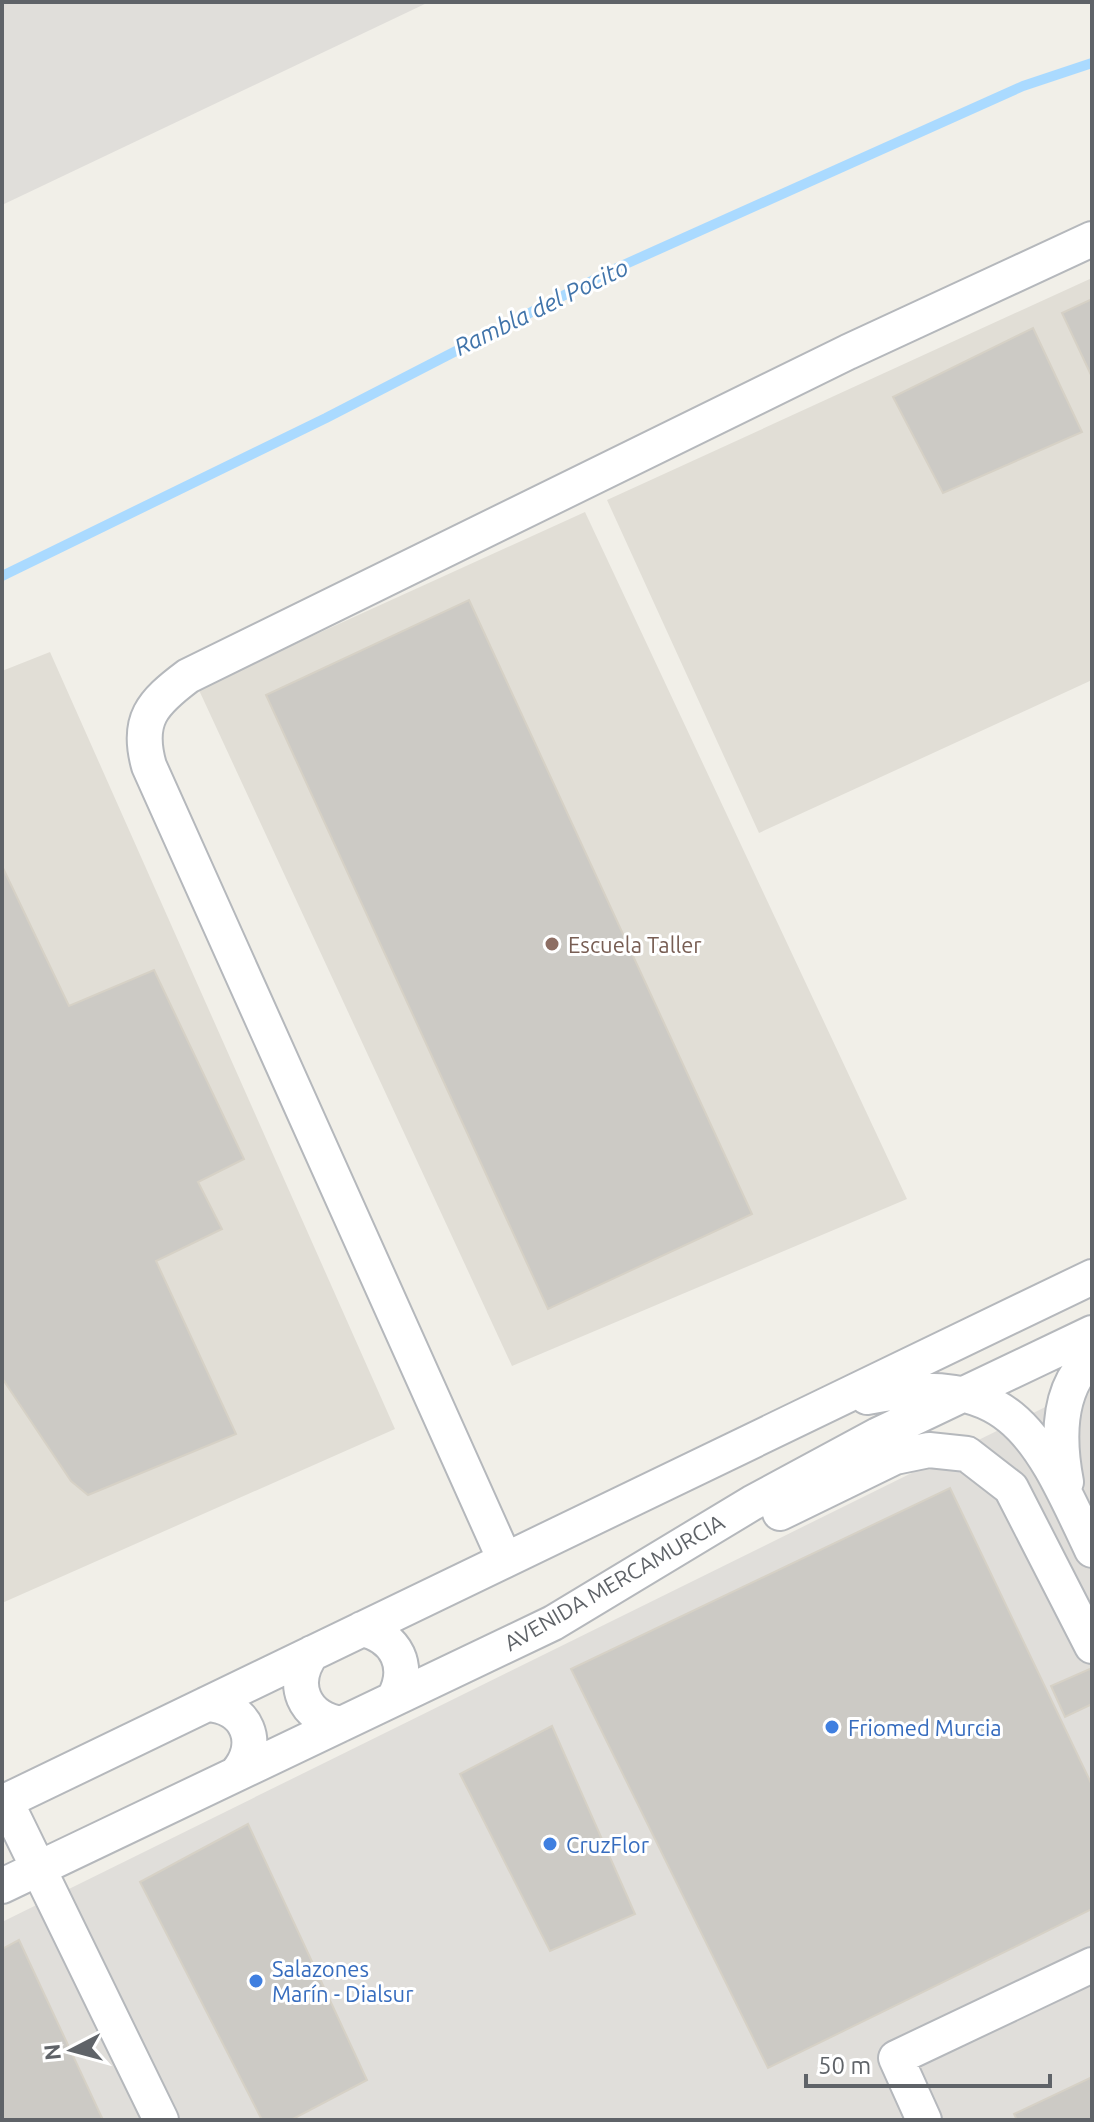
<svg xmlns="http://www.w3.org/2000/svg" width="1094" height="2122" font-family="Ubuntu,sans-serif">
	<style>
		.industrial { fill: #e0deda }
		.education { fill: #e1ded6 }
		.lines { fill: none; stroke-linecap: round; stroke-linejoin: round }
		.stream { stroke: #aadaff; stroke-width: 10 }
		.building { fill: #cccac5; stroke: #d6d1c6; stroke-width: 2 }
		.minor-casing { stroke: #b5b8bc; stroke-width: 38 }
		.minor { stroke: #fff; stroke-width: 34 }
		.education-dot { fill: #8d6e63; stroke: #fff; stroke-width: 3 }
		.shop-dot { fill: #3f7fe0; stroke: #fff; stroke-width: 3 }
		.labels { text-anchor: middle; dominant-baseline: central; stroke-width: 6; stroke-linejoin: round; paint-order: stroke }
		.education-label { font-size: 22px; fill: #785e54; stroke: #fff; text-anchor: start }
		.street-label { font-size: 22px; fill: #5f6368; stroke: #fff }
		.shop-label { font-size: 22px; fill: #366cbe; stroke: #fff; text-anchor: start }
		.water-label { font-size: 24px; font-style: italic; fill: #4174aa; stroke: #fff }
	</style>
	<rect width="100%" height="100%" fill="#f1efe8"/>
	<path class="industrial" d="M2 2H429L2 205Z
		M1092 1384V2120H2V1922Z"/>
	<path class="education" d="M1092 278V680L759 833 607 500Z
		M585 512 907 1199 512 1366 198 688Z
		M50 652 395 1429 2 1603V671Z"/>
	<g class="lines">
		<path class="stream" d="M2 576 326 418 619 267 1023 86 1092 63"/>
	</g>
	<path class="building" d="M1092 299V377L1062 313Z
		M1033 328 1082 432 943 493 893 397Z
		M469 600 752 1214 548 1309 266 695Z
		M2 866 69 1006 154 970 244 1159 198 1182 222 1229 156 1261 236 1434 88 1495 71 1481 2 1378Z
		M950 1488 1092 1785V1909L768 2068 571 1669Z
		M1092 1668V1704L1065 1717 1051 1686Z
		M552 1726 635 1914 550 1951 460 1774Z
		M248 1824 367 2080 291 2120H262L140 1882Z
		M19 1940 103 2120H2V1949Z
		M1092 2077V2120H1017L1014 2114Z"/>
	<g class="lines">
		<g class="minor-casing">
			<path id="minor" d="M867 1397C1012 1370 1037 1433 1092 1550
				M1066 1482C1058 1440 1057 1388 1092 1357
				M780 1513 895 1457 929 1450 967 1454 1011 1488 1092 1646
				M505 1560 149 766C136 720 152 703 188 676L848 352 1092 239
				M362 1629C397 1637 411 1667 394 1698
				M312 1653C289 1684 304 1718 341 1724
				M207 1704C247 1706 263 1744 236 1774
				M6 1802 161 2120
				M2 1803 1092 1277
				M2 1886 553 1623 752 1503 878 1435 1092 1333
				M924 2120 896 2058 1092 1965"/>
		</g>
		<use href="#minor" class="minor"/>
	</g>
	<circle class="education-dot" cx="552" cy="944" r="8"/>
	<g class="shop-dot">
		<circle cx="832" cy="1727" r="8"/>
		<circle cx="550" cy="1844" r="8"/>
		<circle cx="256" cy="1981" r="8"/>
	</g>
	<g class="labels">
		<g class="education-label">
			<text x="568" y="944">Escuela Taller</text>
		</g>
		<g class="street-label">
			<text transform="translate(614 1582) rotate(-30)">AVENIDA MERCAMURCIA</text>
		</g>
		<g class="shop-label">
			<text x="848" y="1727">Friomed Murcia</text>
			<text x="566" y="1844">CruzFlor</text>
			<text x="272" y="1968">Salazones<tspan x="272" dy="25">Marín - Dialsur</tspan></text>
		</g>
		<g class="water-label">
			<text transform="translate(541 307) rotate(-26)">Rambla del Pocito</text>
		</g>
	</g>
	<rect width="1094" height="2122" fill="none" stroke="#5f6368" stroke-width="8"/>
	<g transform="translate(72 2050) rotate(264)" stroke="#ffffff" stroke-width="6" paint-order="stroke">
	<path d="M0-6L14 30L0 20L-14 30Z" fill="#5f6368"/>
	<text y="-12" font-size="22" font-weight="bold" text-anchor="middle" fill="#5f6368">N</text>
	</g>
	<path d="M806 2074v12h244v-12" fill="none" stroke="#5f6368" stroke-width="4"/>
	<text x="818" y="2074" font-size="24" fill="#5f6368" stroke="#ffffff" stroke-width="6" paint-order="stroke">50 m</text>
</svg>
